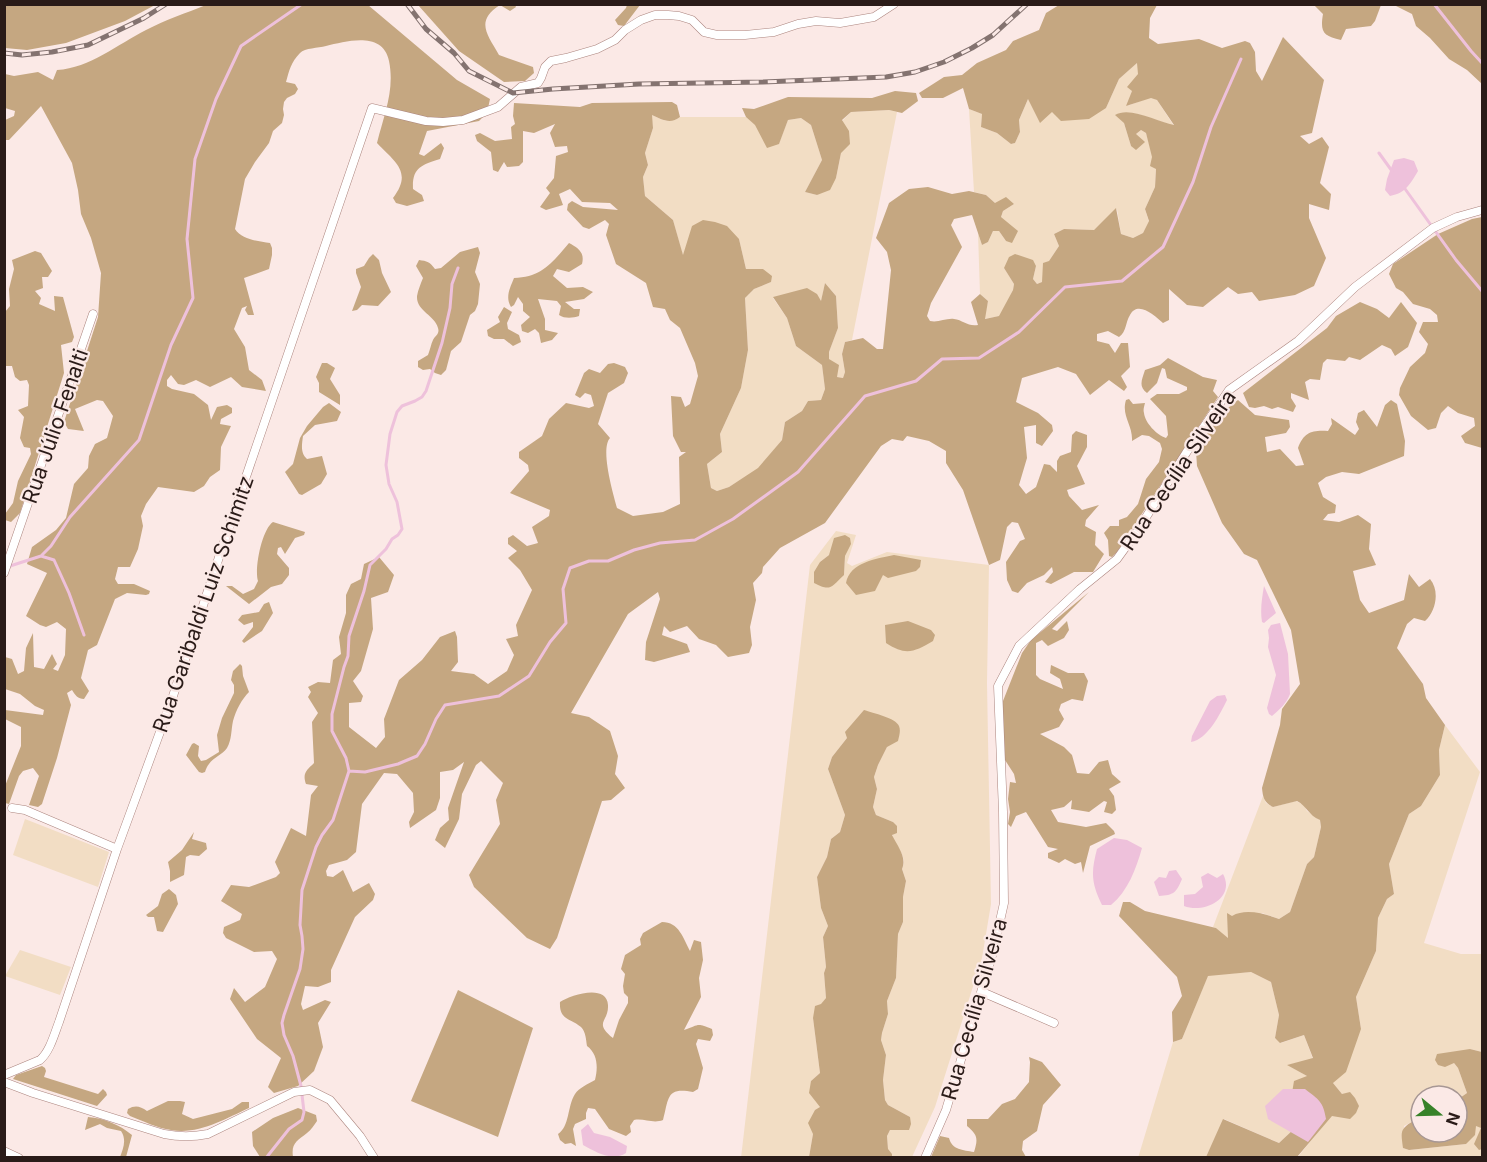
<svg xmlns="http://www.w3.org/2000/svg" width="1487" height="1162" font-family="Inter,sans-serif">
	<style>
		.green { fill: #f2ddc4; fill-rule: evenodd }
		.forest { fill: #c5a781 }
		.water { fill: #eec1db }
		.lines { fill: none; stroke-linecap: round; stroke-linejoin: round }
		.stream { stroke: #eec1db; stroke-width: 3 }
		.street-casing { stroke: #ac857f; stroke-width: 9 }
		.street { stroke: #fff; stroke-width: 8 }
		.rail-casing { stroke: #847370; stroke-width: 5 }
		.rail { stroke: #fbe9e6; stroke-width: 3; stroke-dasharray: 9; stroke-linecap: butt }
		.labels { text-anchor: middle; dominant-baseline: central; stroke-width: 4.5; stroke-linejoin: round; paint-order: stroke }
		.street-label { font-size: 21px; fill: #2a1b18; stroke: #fbe9e6 }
	</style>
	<rect width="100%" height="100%" fill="#fbe9e6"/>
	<path class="green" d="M1138 62V74L1127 106 1151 97 1157 100 1174 126 1138 114 1124 123 1131 146 1136 134 1141 130 1146 133 1156 168 1155 187 1145 209 1149 222 1143 233 1133 238 1121 234 1117 209 1094 230 1064 229 1054 234 1059 246 1049 261 1042 282 1037 284 1033 279 1036 266 1004 268 1014 284 1013 290 1000 316 984 319 988 301 980 294 978 233 982 245 988 242 993 231H999L1006 241 1001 217 1003 211 1014 204 995 203 986 195 974 192 969 109 982 114 981 127 997 133 1011 144 1015 143 1020 132 1019 120 1028 99 1052 112 1106 108 1119 79Z
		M889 110 897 112 852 340 845 342 842 354 845 372 843 378 837 377 829 359V352L838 328 836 296 825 283 821 302 773 298 787 318 796 346 822 365 825 389 821 400 808 401 802 411 785 422 782 440 758 469 729 487 717 491 711 488 707 464 722 452 720 434 741 388 748 350 745 298 754 289 771 282 763 269H746L739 239 683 256 673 220 645 196 643 177 648 165 645 153 653 128 651 114C661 120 670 124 680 117H746L779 143 788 120 801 118 811 125 822 160 805 192 817 195 836 178 841 153 842 121 851 112Z
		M836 531 856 535 847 563 852 566 887 552 989 565 987 683 991 904 982 958 935 1107 912 1157H892V1154L888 1150 887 1136 890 1130H908L910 1117 888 1105 885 1100 883 1080 886 1055 881 1040 882 1033 888 1014 887 1001 896 978 898 934 903 922V897L906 881 902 869C908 856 897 849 893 837 891 832 892 826 893 822L876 815 873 807 877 789 874 777 878 765 887 747 847 738 832 757 828 769 845 815 840 832 831 839 827 857 817 877 821 908 828 926 823 937 826 967 824 973 826 998 813 1018 820 1073 811 1081 820 1107 813 1134 809 1157 741 1158 810 565ZM850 544 845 556 844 575 820 562 829 555Z
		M1445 725 1480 772 1424 943 1461 954H1482V1052L1470 1049 1454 1063 1458 1068 1467 1093 1457 1100V1096H1421V1123L1415 1120 1404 1126 1403 1148 1409 1150 1466 1144 1476 1125 1481 1128 1482 1157 1297 1158 1332 1115 1342 1094 1333 1083 1361 1029 1356 997 1376 951 1378 918 1387 899 1394 894 1389 864 1409 814 1421 806 1440 775 1439 750Z
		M1263 796 1266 803 1273 807 1296 801 1304 805 1307 811 1320 820 1321 827 1314 857 1307 864 1290 912 1279 919 1262 913 1228 939 1216 928 1213 927Z
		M25 819 109 852 98 887 13 855Z
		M20 950 71 967 60 995 5 976Z
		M1251 972 1271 982 1279 1015 1275 1038 1281 1043 1304 1035 1313 1059 1288 1065 1307 1076 1295 1128 1279 1143 1224 1119 1206 1157 1138 1158 1173 1042 1182 1039 1208 975Z"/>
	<path class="forest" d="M5 4H155V5L125 21 66 43 27 50 5 48Z
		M206 5H368L457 80 490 99 487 113 479 121 427 131 419 154 424 156 441 143 444 148 440 159C421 165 412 168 413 189L422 195 424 201 407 206 396 203 393 198C413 172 395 162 377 143 384 115 395 90 389 61 383 31 347 41 326 46 318 48 305 48 300 53 291 62 289 71 286 82L295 84 298 89 295 94 287 98 284 102 283 109 284 115 282 123 273 131 269 143 255 162 245 179 235 229C242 240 258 241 270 243L272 248V255L269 269 244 278 254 315H248L245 310 247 306 242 308 234 329 245 347 249 370 262 380 266 391 242 387 231 377 210 387 196 380 184 385 178 384 171 375 167 380V386L172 389 194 394 208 405 211 420 217 407 227 405 232 408V413L221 419 220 424 231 426 221 447 220 470 210 477 204 486 194 492 158 487 146 504 141 516 143 526 138 549 130 567H118L115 579 118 584H134L150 591 149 594 146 595 127 593 115 599 97 645 88 650 81 678 89 691 84 699C78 699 75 695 72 690L67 693 71 705 57 758 42 804 38 807 29 805 39 776 33 768 23 771 19 776 9 804 5 803V786L21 746V727L5 719V710L43 715 44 710 35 706 20 694 5 689V657L12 659 18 674 24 671 26 648 33 633 34 667 44 669 52 654 57 664 53 669 58 671 65 655 66 629 57 622 46 627 40 625 26 616 47 573 27 564 32 547 56 530 66 518 74 484 88 468 89 456 95 444 107 438 113 416 103 401 97 400 75 409 84 431 68 429 64 422 98 317 101 273 91 238 81 214 78 190 72 163 41 106 9 140H5V120L14 116 15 111 5 108V74L14 76 38 72 53 80 57 70C90 68 118 44 146 30 165 20 186 13 206 5Z
		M418 5H515L516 7 510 11 500 5C475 21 487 34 499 55L533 67 534 73 525 81 504 82 459 51Z
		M627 5H640L624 26 618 25 615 20 626 8Z
		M1059 5H1157L1150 18 1149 38 1158 44 1199 39 1222 48 1245 41 1250 43 1255 52 1256 71 1262 81 1283 37 1324 80 1312 133 1300 136 1309 144 1322 137 1329 147 1320 183 1331 194 1329 210 1309 204V218L1326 258 1314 286 1295 295 1259 301 1252 292 1238 294 1228 287 1203 307 1187 305 1169 289V320L1163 323C1155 316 1138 300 1130 315 1125 323 1127 331 1119 337L1108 331 1097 334V341L1109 344 1115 353 1121 343H1128L1130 367 1121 376 1127 387 1124 391 1109 380 1090 395 1076 374 1058 367 1022 378 1016 402 1038 413 1052 425 1053 431 1042 446 1036 443V425L1024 427 1027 458 1019 485 1026 494 1036 487 1044 464 1050 465 1057 472V461L1060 456 1071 452 1072 435 1076 431 1087 435V447L1077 466 1085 484 1067 490 1069 496 1082 510 1099 505 1086 520 1085 526 1096 532 1095 545 1104 554 1093 572H1074L1051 584 1045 582 1053 572 1052 567 1044 575 1027 583 1018 593 1012 591 1007 580 1006 562 1020 541 1025 539 1018 523 1012 522 1007 527 1000 560 989 565 963 490 946 463V451L929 441 907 436 903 441 892 439 881 446 825 523 780 548 763 567 762 573 753 583 756 600 750 627 752 645 749 653 728 657 716 645 699 639 687 626 670 632 664 626 662 635 687 644 690 652 654 662 645 660 646 642 660 599 658 592 628 614 571 713 589 717 610 731 618 756 615 774 625 788 611 800 602 801 557 938 550 949 527 938 474 887 469 875 500 824 496 800 503 783 481 761 476 765 462 794 459 819 445 848 435 840 440 828 449 820 448 808 464 762 453 770 440 772V798L436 810 410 828 409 822 414 812 413 793 397 774 384 773 362 804 356 852 347 860 329 865 326 871 327 876 333 877 343 870 353 892 369 883 375 894 373 900 355 917 331 970V982L318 987 305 986 301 1004 303 1010 325 1000 331 1002 318 1023 323 1047 314 1071 298 1086 274 1093 268 1087 281 1058 257 1039 230 999 234 988 245 1002 265 987 277 959 272 951 254 952 226 938 223 933 224 927 240 920 242 914 221 901 231 885 249 887 276 877 280 873 275 862 291 828 306 836 311 795 318 786 306 784C302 773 307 770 314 763L312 722 318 713 308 697 311 692 308 687 318 682 330 683 333 660 341 654 339 637 346 613V595L351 584 361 579 364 564 379 557 394 575 388 592 371 598 373 629 361 671 353 681 363 696 361 702 349 703V727L376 748 385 737 384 719 399 680 422 660 440 637 455 631 457 637 458 662 451 671 474 674 488 684 507 671 514 655 506 639 518 636 516 625 532 590 520 570 508 558 517 551 508 544V538L513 535 527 546 538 543 532 527 549 516 550 510 510 493 529 471 528 465 519 458V452L542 436 549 419 566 403 589 408 594 406 591 395 585 393 580 398 575 395 584 373 589 369 600 373 608 364 614 363 625 367 628 373 624 383 608 393 598 424 610 438C600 449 613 493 617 508L633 516 663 512 680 504 679 457 686 452H681L673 436 671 396 681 397 685 407 690 404 698 376 695 363 680 328 670 320 665 309 653 307 646 283 616 264 606 235 609 224 605 220 589 229 583 227 567 210 568 204 572 201 583 207 618 210 610 203 582 202 570 189 559 194 563 205 546 210 540 207 550 193 546 188 554 178 556 156 568 152 567 146 555 147 550 133 555 124 534 133 523 131V162L519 166 507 167 504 162 498 172 493 170 491 152 477 141 475 135 480 133 495 141 512 139 511 127 515 124 513 116 514 103 580 107 592 103 672 102 677 105 680 117C670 125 661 119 652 115L653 128 645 153 648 165 643 177 645 196 673 220 683 255 692 226 703 220 715 222 727 226 739 239 746 269H763L772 276 771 282 754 289 745 298 748 350 741 388 720 434 722 452 707 464 711 488 717 491 729 487 758 468 782 440 785 422 802 411 808 401 821 400 825 389 822 365 796 346 787 318 773 297 807 288 817 294 821 301 825 283 836 296 838 328 829 352V359L839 365 837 377 843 378 845 372 842 354 845 342 863 338 877 349H883L891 270 887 252 876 238 889 203 909 189 928 187 952 194 969 191 986 195 995 203 1006 197 1014 204 1003 211 1001 217 1018 231 1012 243 1006 241 999 231H993L988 242 982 245 972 215 954 219 951 225 962 247 931 303 927 316 930 321C938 323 946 318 954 319 963 320 968 327 978 325L971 302 980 294 988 301 985 319 999 316 1013 290 1014 284 1004 268 1009 257 1015 254 1033 260 1036 266 1033 279 1037 284 1042 282 1043 263 1049 261 1059 246 1054 234 1064 229 1094 230 1116 208 1121 234 1133 238 1143 233 1149 221 1145 209 1155 187 1156 169 1150 166 1152 157 1146 133 1141 130 1136 134 1145 142 1136 150 1131 146 1124 123 1115 115C1130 106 1158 122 1174 125L1157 100 1151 98 1126 106 1132 91 1127 87 1138 74 1137 63 1119 79 1106 108 1089 119 1061 121 1052 112 1040 123 1028 99 1019 120 1020 132 1015 143 1011 144 997 133 981 127 982 114 969 109 963 88 943 98H922L919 93 944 77 962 75 977 63 1006 50 1013 41 1039 30 1046 13Z
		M1314 5H1381L1375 21 1371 26 1346 29 1341 40C1323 36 1320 32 1323 14Z
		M1394 5H1482V84L1467 70 1449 59 1430 38 1416 26 1412 14Z
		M895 91 916 93 918 101 902 113 889 110 851 112 842 120 849 131 850 144 841 153 836 178 830 190 817 195 805 192 822 160 811 125 801 118 788 120 779 144 767 148 755 125 746 117 742 108 754 109 788 97 872 98Z
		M1482 217V448L1465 443 1461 436 1475 426 1474 418 1458 413 1448 406 1441 413 1436 428 1428 430 1411 416 1399 395 1400 388 1410 367 1425 353 1428 344 1419 332 1423 322H1438L1437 315 1430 309 1413 304 1403 292 1396 288 1389 274 1393 264 1438 234 1472 219Z
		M569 243C578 248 585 252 582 264L569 272 557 269 553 276 567 288 583 287 593 292 584 299 565 302 574 309H580L579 316C573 318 565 319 559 315L561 306 557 301 538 299 545 319V330L558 333 552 340 541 343 539 333 535 329 528 333 522 331 521 325 530 317 523 311V304L518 297 514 305 511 307C505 297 510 288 514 278 542 277 552 263 569 243Z
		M478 247 480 253 475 272 480 284 478 304 475 311 470 315 461 342 451 351 446 370 441 375 435 373 430 369 423 370 418 367V361L428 355C430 350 431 344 433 340 435 336 440 334 438 328 435 315 416 311 417 296 418 290 421 283 423 278L416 266 419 260C427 261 430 262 435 269L441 268 460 252Z
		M35 251 41 253 52 271 48 277H42L43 288 35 291 41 298 39 304 55 311 54 296 63 297 74 337 72 342 61 345 64 373 20 513 11 522 5 520V514L13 503 18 481 31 454 30 448 24 447 20 438 24 417 18 410 28 406 29 385 27 380 20 381 15 377 12 366H5V312L10 306 9 289 14 269 12 260Z
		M373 254 379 260 382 273 391 292 378 306 362 305 357 310 352 311 361 287 356 273V269L364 266 369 258Z
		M1360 302 1377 309 1389 318 1401 302 1417 323 1408 347 1395 356 1391 349 1382 345 1360 360 1349 357 1345 361 1327 359 1323 363 1320 380 1310 379 1305 382 1309 400 1291 393V398L1296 406 1293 412 1278 407 1272 409 1264 406 1255 408 1249 407 1243 393 1327 328 1336 316Z
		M504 307 512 312 507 323 508 329 519 335 521 342 513 346 504 339H494L488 336 487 330 500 322 498 317Z
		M1168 358 1203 377 1217 380 1213 391 1218 397 1117 552 1112 557 1109 556 1108 540 1104 533 1110 526H1119V520L1127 517 1138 504 1146 479 1159 462 1162 449 1160 443 1149 436 1142 435 1132 441C1133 425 1121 416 1126 400L1129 399 1133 404 1145 403C1144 407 1143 410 1144 413 1145 423 1157 435 1166 438L1168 435 1166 416 1150 399 1157 394H1179L1187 390V387L1167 378 1165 369 1162 368 1157 383 1147 393C1138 386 1142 380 1145 370L1160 365Z
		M322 363H327L335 368 330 379 340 395V405L319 392V383L316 377Z
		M1238 400 1255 415 1289 420 1290 427 1286 433 1265 437 1267 452 1280 449 1296 466 1304 465 1298 448C1304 432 1312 430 1328 431L1332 424 1331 418 1355 435 1359 429 1356 422 1358 413 1364 410 1377 427 1385 405 1391 400 1397 404 1405 441 1404 456 1359 474 1342 472 1326 477 1318 483 1323 497 1336 505 1335 513 1328 514 1323 520 1339 522 1358 515 1371 524 1369 549 1376 565 1353 571 1360 600 1369 613 1404 600 1409 574 1419 587 1430 579C1440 591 1436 611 1425 621L1414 618 1407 624 1397 648 1423 684 1426 698 1445 725 1439 750 1440 775 1421 806 1409 814 1389 864 1394 894 1387 899 1378 918 1376 951 1356 997 1361 1029 1346 1072 1333 1083 1342 1094 1350 1092 1355 1098 1359 1106 1356 1113 1350 1119 1332 1116 1297 1157H1206L1223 1119 1279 1143 1295 1128 1292 1093 1294 1081 1307 1076 1287 1065 1313 1058 1304 1035 1280 1043 1275 1038 1279 1015 1271 982 1251 972 1208 976 1182 1039 1173 1042 1172 1012 1182 996 1177 977 1119 916 1123 902H1130L1145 911 1216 928 1228 938 1227 913 1232 916C1246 908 1265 914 1279 919L1290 912 1307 864 1314 857 1321 827 1320 820C1308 815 1307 806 1297 801L1273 807C1264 802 1263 798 1262 788L1280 725 1282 709 1300 684 1291 630 1257 560 1244 554 1222 523 1197 466 1196 451 1220 414Z
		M329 403 341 412 337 421 315 425 303 436C302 444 300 453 307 459L322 456 327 474 321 484 302 495 299 494 285 472 293 464 300 438 307 426 323 407Z
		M273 522 305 532 304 535 295 538 285 554 281 547 278 548 277 554 289 568V575L282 584 271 587 249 604 226 586H232L243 594 254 589 258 581C254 569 262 529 273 522Z
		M845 535 850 538 851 544 845 556 844 575C831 587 831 592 814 583V572L820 562 829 555 834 538Z
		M894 555 921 560 920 567 916 571 888 578 883 575 875 591 856 595 846 583C850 562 876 559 894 555Z
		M1089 592 1052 629 1057 631 1067 621 1069 630 1064 638 1048 646 1042 640 1036 643V675L1040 679 1063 689 1060 679 1050 673 1051 665 1068 673H1084L1088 681 1083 701 1072 699 1061 704 1059 710 1064 719 1059 727 1040 734 1064 747 1072 755 1077 773 1089 774 1099 762 1108 760 1112 774 1121 782 1109 789 1114 796 1116 810 1112 814 1104 812 1107 802 1104 801 1089 812 1071 809 1072 800 1064 807 1051 810 1058 822 1086 827 1106 823 1114 831 1115 834 1090 846 1083 873 1081 862 1075 864 1065 859 1059 863 1048 858V853L1058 849 1048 847 1026 812 1016 816 1011 827 1008 824 1010 812 1008 799 1010 782 1016 783 1014 774 1005 760 1003 728V701L1022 653 1031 640Z
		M269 602 273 613 262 631 244 643 242 641 253 627V622L244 625 238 620 242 615 259 612 264 604Z
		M908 621 931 630 935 635 933 641C914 652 906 656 886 643L885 625Z
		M240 664 242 666 243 676 249 692C242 699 236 710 233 721 231 730 232 739 227 748 222 755 214 757 209 764 207 766 206 769 205 772L202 773 199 772 186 755 192 744 194 743 199 746 198 756 201 761 206 760 219 752 217 735 222 718 234 693V685L231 680 233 671Z
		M864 710C873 713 896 718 899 726 901 731 899 736 898 741L887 747 878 765 874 777 877 789 873 807 876 815 893 822 897 826V833L892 835C898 847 907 857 902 869L906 881 903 897V922L898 934 896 978 887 1001 888 1014 882 1033 881 1040 886 1055 883 1080 885 1100 888 1105 910 1117 911 1124 909 1130H890L887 1136 888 1149 892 1154V1157H809L813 1134 808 1123 815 1110 820 1107 809 1093 811 1081 820 1073 813 1018 815 1006 821 1004 826 998 824 973 826 967 823 937 828 926 821 908 817 877 827 857 831 839 840 832 845 815 828 769 832 757 847 738 845 732Z
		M194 832 192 839 206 843 207 849 199 856 190 855 186 857 184 875 170 882V871L168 862 182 850Z
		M169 889 176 895 178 904 163 932 157 931 154 917H148L146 915 158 906 162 894Z
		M662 922C679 922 683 938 690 951L694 940 701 942 703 960 699 978 701 997 684 1030C699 1025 696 1022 712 1029L713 1035 710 1041 698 1039 696 1044 703 1068 698 1089 693 1092C666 1087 669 1098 663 1120 653 1124 644 1118 634 1120L630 1126 631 1132 626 1136 609 1129 595 1109 588 1108 586 1113V1119L575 1124 573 1129 576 1146 571 1143 565 1144 560 1140 558 1134C570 1126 567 1107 575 1094 579 1088 588 1084 595 1080 598 1068 598 1054 587 1046 586 1040 586 1032 581 1027 570 1018 559 1020 560 1002 570 995 607 983 608 1005 609 1022 593 1022 613 1038L619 1020 628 1003V997L624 993 623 986 625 974 621 969 625 955 641 945 640 939 643 933Z
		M458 990 533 1028 498 1137 411 1101Z
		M1470 1049 1482 1052V1149L1479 1150 1474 1144 1481 1128 1476 1126 1475 1135 1466 1144 1409 1150 1403 1148C1401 1132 1399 1129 1415 1120L1421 1123V1132H1457V1100L1467 1093 1458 1068 1454 1063 1445 1067 1438 1065 1435 1060 1437 1054Z
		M1029 1057 1042 1062 1061 1085 1043 1105 1037 1131 1023 1141 1022 1150 1026 1157H1042H931L940 1136 949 1138C952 1150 963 1150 974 1152 978 1139 978 1135 967 1126V1119H988L1002 1104 1015 1099 1029 1082 1030 1062Z
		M42 1066 45 1068 46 1071 44 1077 98 1094 103 1089 106 1092 107 1095 97 1106 13 1079 16 1075Z
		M168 1101H180L185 1102 182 1114 193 1119 232 1109 242 1102H249V1108C225 1119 198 1135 171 1130 157 1128 143 1121 130 1116L127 1113 128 1109C135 1105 140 1106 147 1111Z
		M298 1108 316 1115 317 1121C314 1125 311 1130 307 1133 297 1141 291 1143 293 1157H260L253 1146 252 1132 273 1118Z
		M88 1117C104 1118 120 1125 132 1135L126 1157H120C123 1149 127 1140 121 1131L107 1128 100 1124 85 1130Z"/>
	<path class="water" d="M1404 158 1414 161 1418 171C1410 184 1406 193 1390 196L1385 190 1387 179 1394 160Z
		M1264 586 1276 613 1264 623 1262 622C1260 610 1262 598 1264 586Z
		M1280 623 1288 654 1290 694C1286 704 1280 709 1272 716L1269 714 1267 708 1276 675 1268 647 1269 638 1268 630 1271 625Z
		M1225 695 1227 700C1220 714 1208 739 1191 742L1192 736 1210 701 1217 696Z
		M1114 838 1127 840 1142 848C1136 869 1128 891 1111 905H1102C1091 883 1091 872 1097 849Z
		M1176 870 1182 879C1176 893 1174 895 1159 896L1154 882 1159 877 1166 878 1169 871Z
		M1208 873 1217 878 1223 874C1236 898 1204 914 1184 906V895L1195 894 1203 887 1201 877Z
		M1283 1089H1305C1319 1100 1323 1101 1326 1119L1308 1142 1268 1119 1265 1106Z
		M588 1124 594 1133 610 1137 627 1146 626 1153C612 1162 596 1152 583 1145L581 1130Z"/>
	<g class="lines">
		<path class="stream" d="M1434 4 1471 51 1482 63
			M1379 153 1392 171
			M1403 186 1456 260 1482 291
			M41 556 51 546 70 517 139 440 171 345 193 298 187 239 195 159 216 99 241 46 302 4
			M7 567 41 556 54 560 69 593 84 635
			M349 771 365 772 398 764 417 756 425 744 436 719 445 705 499 696 529 676 550 642 566 623 563 589 570 568 589 561H608L634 550 660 543 695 540 733 519 798 472 865 396 916 381 942 359 979 358 1019 332 1065 287 1122 281 1163 247 1193 182 1211 127 1241 59
			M266 1158 289 1129 302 1120 304 1112 301 1086 293 1056 284 1035 282 1023 284 1015 300 969 303 949 302 936 300 925 302 890 316 847 322 835 333 820 349 771 346 758 332 731V714L344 667 348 656 349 636 364 591 370 565 386 549 392 539 398 535 402 529 397 502 389 484 386 465 390 434 397 412 402 406 415 401 422 397 426 391 442 343 450 308 452 284 458 268"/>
		<g class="street-casing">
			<path id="street" d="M4 573 93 314
				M12 808 25 810 117 849
				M982 992 1054 1023
				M4 1075 40 1060C50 1051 54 1035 59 1022L117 849 171 702 236 506 372 108 426 121 443 122 463 120 498 107 521 87 538 83 541 78 545 67 551 61 566 58 597 49 615 40 625 30 641 20 655 15H668L679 16 692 20 704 32 717 35H745L774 32 798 24 816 21 840 23 874 17 894 4
				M4 1082 33 1093 164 1134C179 1137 193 1137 208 1134L294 1092 310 1090 330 1100 360 1136 374 1158
				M4 1151 19 1158
				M925 1158 946 1110 993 952 1004 903 1003 812 998 686 1019 646 1080 589 1117 559 1138 530 1186 453 1229 390 1298 341 1355 287 1433 228 1457 217 1482 210"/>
		</g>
		<use href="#street" class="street"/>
		<g class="rail-casing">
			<path id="rail" d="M407 4 426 29 454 53 469 71 513 93 553 89 639 84 763 82 886 77 915 72 944 62 972 48 993 35 1027 4
				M4 53 22 55 52 52 88 45 144 18 166 4"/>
		</g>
		<use href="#rail" class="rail"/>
	</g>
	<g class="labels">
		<g class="street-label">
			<text transform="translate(55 426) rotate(-71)">Rua Júlio Fenalti</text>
			<text transform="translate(1178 470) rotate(-56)">Rua Cecília Silveira</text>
			<text transform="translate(203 604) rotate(-71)">Rua Garibaldi Luiz Schimitz</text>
			<text transform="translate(974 1009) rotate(-74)">Rua Cecília Silveira</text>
		</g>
	</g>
	<rect width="1487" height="1162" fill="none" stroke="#2a1b18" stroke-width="12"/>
	<g transform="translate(1439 1114) rotate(109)"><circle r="28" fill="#fbe9e6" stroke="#a79794" stroke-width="1.5"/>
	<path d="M0-4.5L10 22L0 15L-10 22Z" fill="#378229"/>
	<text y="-9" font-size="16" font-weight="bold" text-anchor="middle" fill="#2a1b18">N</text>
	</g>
</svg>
